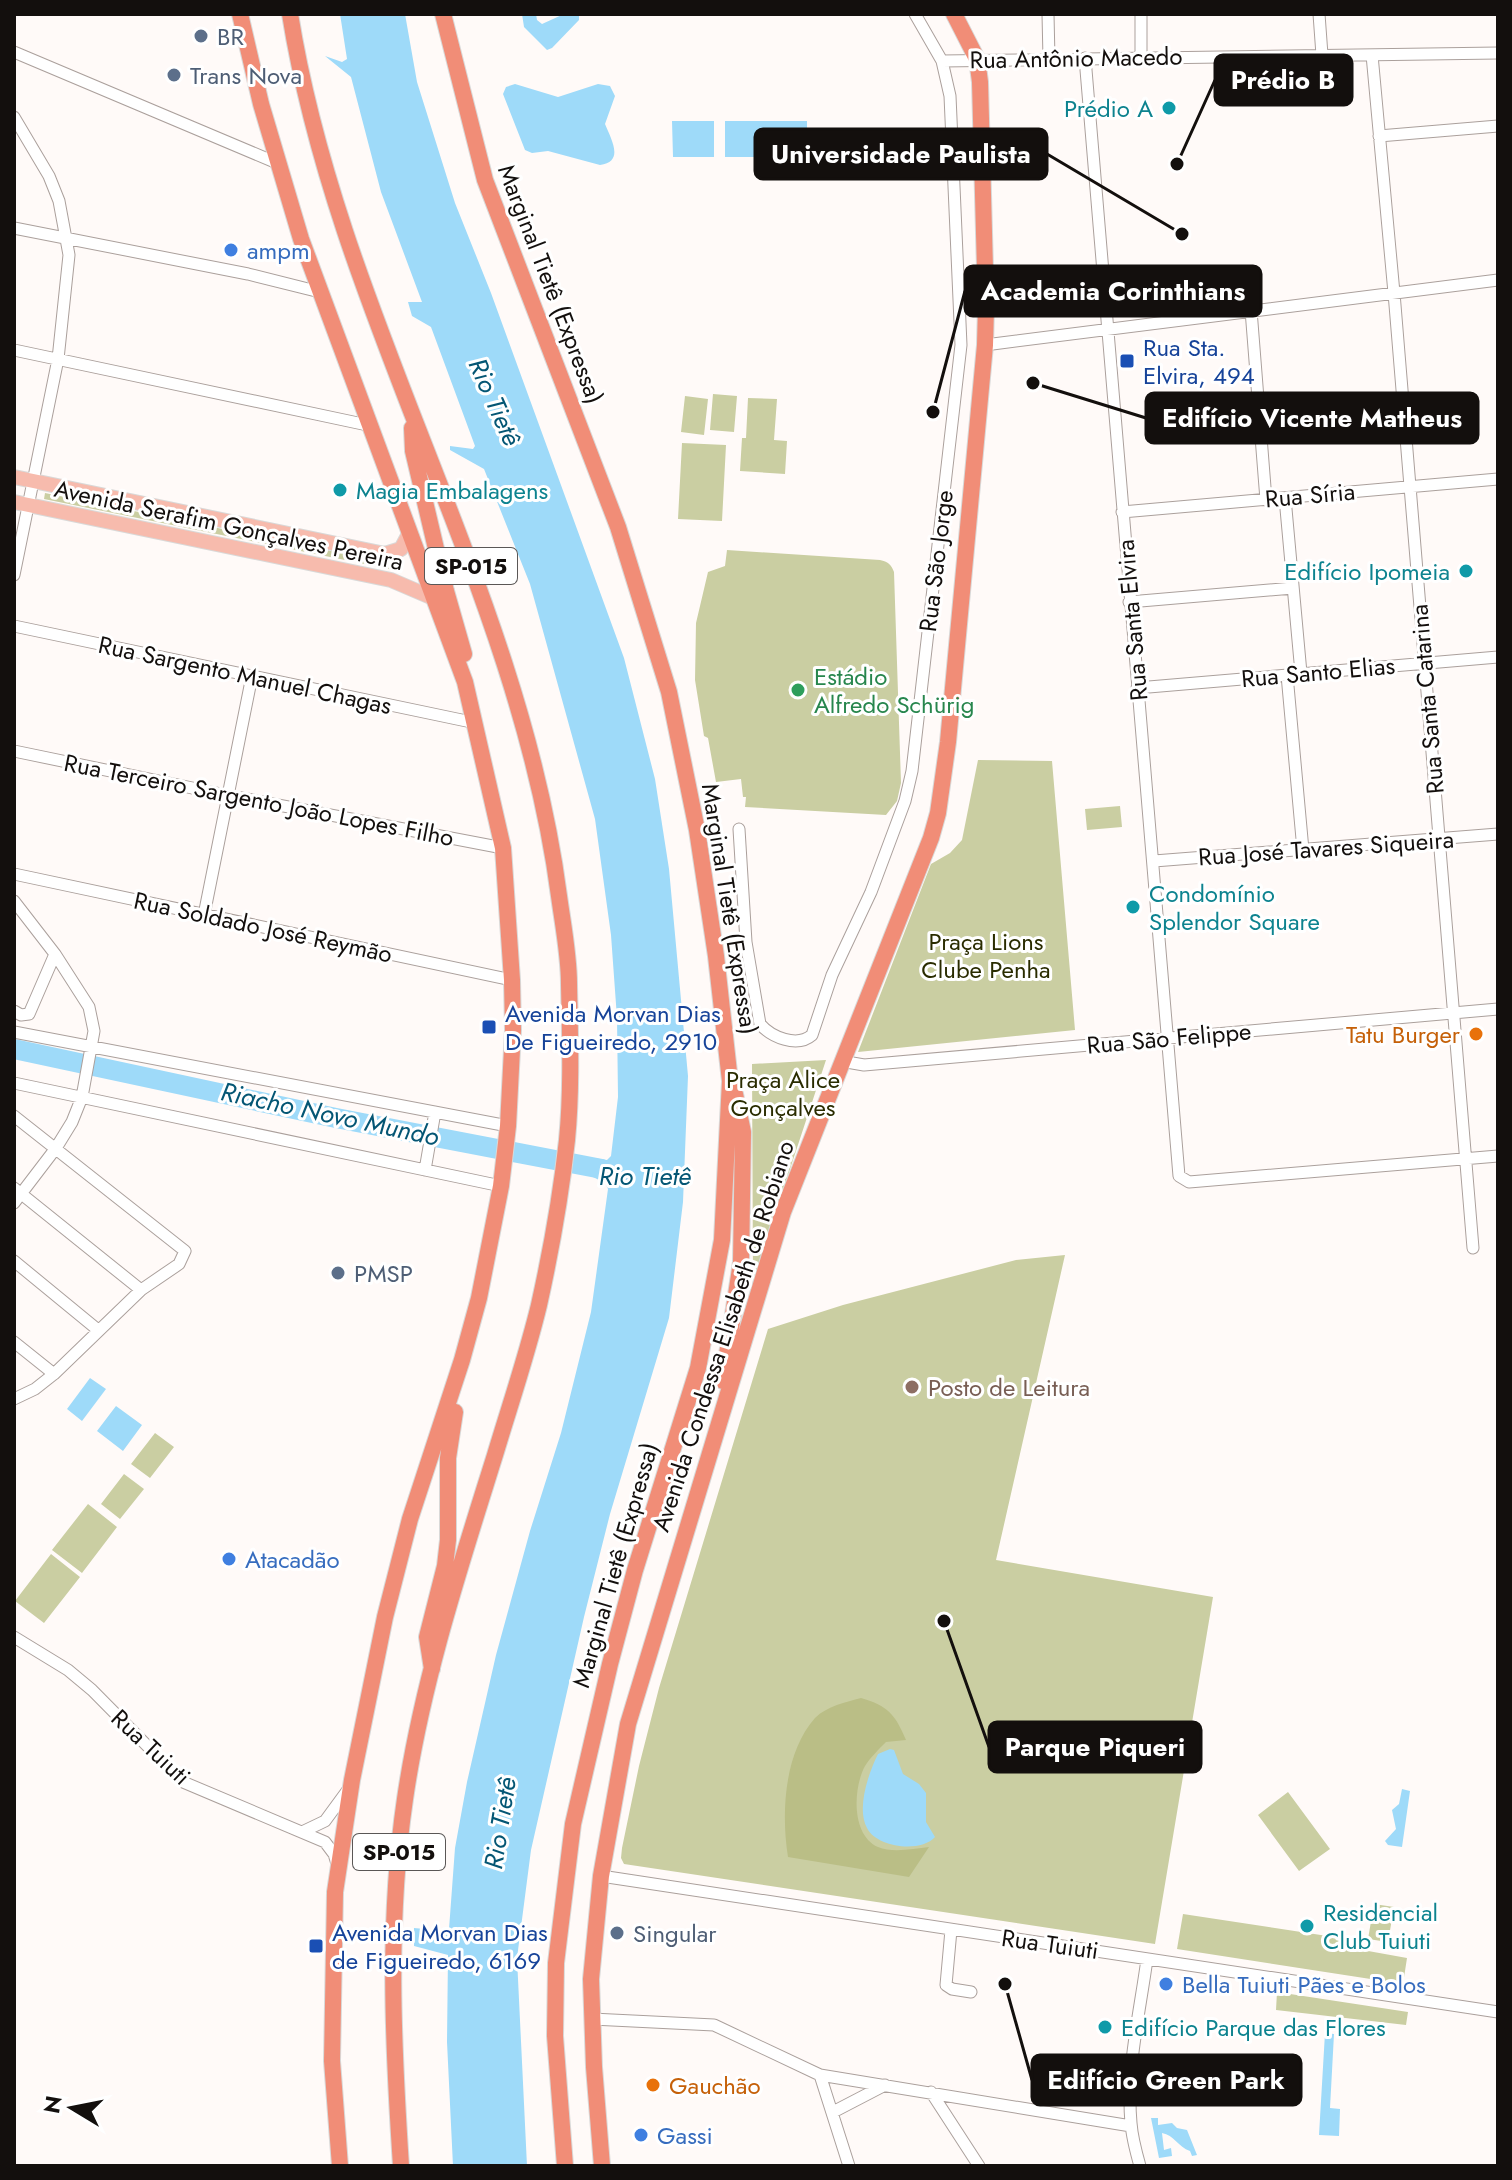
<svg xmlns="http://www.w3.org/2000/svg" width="1512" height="2180" font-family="Jost,sans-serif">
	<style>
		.green { fill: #cacea2 }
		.forest { fill: #babe86 }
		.water { fill: #9edaf9 }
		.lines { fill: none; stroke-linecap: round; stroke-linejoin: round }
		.river { stroke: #9edaf9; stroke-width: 20 }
		.minor-casing { stroke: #aba09c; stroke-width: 13 }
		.major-casing { stroke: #d9d9d8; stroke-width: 16 }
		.highway-casing { stroke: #d9d9d8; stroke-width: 18 }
		.minor { stroke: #fff; stroke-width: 11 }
		.major { stroke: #f7bbad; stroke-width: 14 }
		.highway { stroke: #f18d77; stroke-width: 16 }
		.service-dot { fill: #5c6f8a; stroke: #fff; stroke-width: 3 }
		.culture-dot { fill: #0f9aa8; stroke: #fff; stroke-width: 3 }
		.shop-dot { fill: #3f7fe0; stroke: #fff; stroke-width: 3 }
		.transit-dot { fill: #1a4fb4; stroke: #fff; stroke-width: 3 }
		.leisure-dot { fill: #2e9e5b; stroke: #fff; stroke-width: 3 }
		.food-dot { fill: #e8710a; stroke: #fff; stroke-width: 3 }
		.education-dot { fill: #8d6e63; stroke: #fff; stroke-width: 3 }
		.labels { text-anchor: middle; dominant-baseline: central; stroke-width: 6; stroke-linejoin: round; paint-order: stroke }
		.shield { fill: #fff; stroke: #5a5756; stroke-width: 2 }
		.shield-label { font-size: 22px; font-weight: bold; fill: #130f0d }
		.service-label { font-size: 24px; fill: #4e5e75; stroke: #fff; text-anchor: start }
		.street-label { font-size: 24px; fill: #130f0d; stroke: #fff }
		.culture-label { font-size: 24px; fill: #0d838f; stroke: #fff; text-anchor: start }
		.shop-label { font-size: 24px; fill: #366cbe; stroke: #fff; text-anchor: start }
		.transit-label { font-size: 24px; fill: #164399; stroke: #fff; text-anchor: start }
		.leisure-label { font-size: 24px; fill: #27864d; stroke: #fff; text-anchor: start }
		.park-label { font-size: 24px; fill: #2a2c00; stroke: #fff }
		.food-label { font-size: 24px; fill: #c56008; stroke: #fff; text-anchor: end }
		.education-label { font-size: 24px; fill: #785e54; stroke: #fff; text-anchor: start }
		.water-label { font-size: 26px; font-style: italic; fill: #045674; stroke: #fff }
		.leader { fill: none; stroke: #130f0d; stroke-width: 3 }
		.callout-dot { fill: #130f0d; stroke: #fff; stroke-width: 3 }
		.callout { fill: #130f0d; stroke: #130f0d; stroke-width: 3 }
		.callout-label { font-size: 26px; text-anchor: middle; font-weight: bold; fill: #fff }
	</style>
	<rect width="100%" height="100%" fill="#fffaf8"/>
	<path class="green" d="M713 394 737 396 734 432 710 430Z
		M685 396 708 399 704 435 681 432Z
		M748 398 777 399 774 440 787 441 785 474 740 471 742 438H746Z
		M682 443 726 445 722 521 678 519Z
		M45 493 400 565 399 571 44 499Z
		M727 550 880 560C888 562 891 564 894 572L901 783 897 801 886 815 745 807 746 797H743L741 779 716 782 708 738 704 736 695 680 696 623 708 572 725 566Z
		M978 760 1052 761 1075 1030 858 1052 931 864 950 853 962 840Z
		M1120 806 1122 827 1087 830 1085 809Z
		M826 1060 753 1281 752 1064Z
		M1065 1255 996 1560 1213 1597 1155 1944 624 1864 621 1858 622 1848 639 1766 659 1688 768 1329 843 1305 1016 1260Z
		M155 1433 174 1447 150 1478 131 1464Z
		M124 1474 144 1489 120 1519 101 1504Z
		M88 1504 117 1527 82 1573 52 1550Z
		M51 1554 80 1577 44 1623 15 1601Z
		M1288 1792 1330 1849 1299 1871 1258 1815Z
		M1374 1904 1394 1907 1388 1942 1368 1939Z
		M1183 1914 1347 1939 1346 1947 1407 1958 1403 1984 1177 1949Z
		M1277 1992 1408 2012 1406 2025 1276 2010Z"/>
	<path class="forest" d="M861 1698C888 1706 895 1714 906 1740L886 1742C879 1749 870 1758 865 1766 853 1788 851 1835 878 1847 892 1853 913 1849 929 1847L909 1877 788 1857C781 1813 784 1753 815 1718 827 1706 846 1702 861 1698Z"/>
	<path class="water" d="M340 14H405L417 82 455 203 491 293 624 658 655 779 669 869 688 1076 683 1202 669 1318 610 1514 584 1617 531 1850 517 1958 527 2166H453L447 2042 448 1955 414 1946V1928L445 1931 449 1929 455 1848 467 1782 496 1655 530 1531 561 1433 591 1312 608 1189 605 1183 577 1169 579 1156 607 1160 611 1156 618 1097 617 1018 611 935 595 819 530 584 484 469 450 450V446L473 449 475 446 431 327 412 316 408 302H422L381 192 351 77 325 56 342 62 347 59Z
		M522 14H536L537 20 542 24 564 14H579V20L552 48 547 50 524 27Z
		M515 84 558 97 598 84 610 86 615 96 605 124C611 139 625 162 600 165L548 151 532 153 525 150 503 94 506 87Z
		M672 121H714V157H673Z
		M725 121H807V157H725Z
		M90 1378 106 1389 82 1421 67 1409Z
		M116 1406 142 1425 123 1451 97 1431Z
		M890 1749 894 1750 903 1774 919 1784 926 1793V1822L935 1837C921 1853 877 1848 867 1828 856 1808 869 1772 878 1754Z
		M1402 1789 1410 1791 1402 1847 1388 1845 1385 1841 1396 1829 1392 1810 1399 1804Z
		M1325 2033 1334 2034 1330 2108 1340 2109 1339 2136 1319 2135Z
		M1151 2118H1158V2125L1172 2123 1177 2128 1187 2130 1197 2155 1192 2156 1190 2151C1178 2147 1174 2135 1162 2133L1164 2150 1171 2148 1172 2156 1159 2158Z"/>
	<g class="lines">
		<path class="river" d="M14 1049 336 1118 602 1169"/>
		<g class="minor-casing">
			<path id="minor" d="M1048 14 1049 59
				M1319 14 1322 55
				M14 52 277 163
				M1372 55 1394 293 1473 1248
				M1141 57V14
				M1085 58 1179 1176 1189 1182 1498 1156
				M942 61 1498 53
				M14 117 49 176 59 201 69 255 58 359 14 575
				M1379 136 1498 126
				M14 228 248 274 320 292
				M1251 310 1266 500
				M985 345 1498 280
				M14 350 372 426
				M1285 498 1301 673
				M1122 512 1498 479
				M1129 602 1293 588
				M14 626 476 723
				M1287 675 1303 850
				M1137 688 1498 657
				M14 751 226 795 503 848
				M739 829 746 942 760 1024C771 1037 797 1048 812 1035L832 975 871 892 905 801 912 771 961 345 950 96 942 61 915 14
				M1154 861 1498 834
				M14 874 512 980
				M14 901 55 954 89 1007 94 1031 82 1097 72 1122 56 1148 14 1203
				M204 915 252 676
				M14 1011 21 1015 29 1014 55 954
				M14 1032 508 1126
				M841 1061 864 1065 1498 1009
				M14 1083 501 1186
				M14 1116 185 1251 179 1264 141 1290 54 1374 35 1389 14 1399
				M425 1170 435 1112
				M14 1188 141 1290
				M14 1261 98 1330
				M14 1342 54 1374
				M14 1637 68 1670 92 1690 183 1782 325 1842 334 1854 337 1864
				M302 1832 325 1821 347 1791
				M601 1876 1498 2012
				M951 1930 946 1985 952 1989 971 1992
				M592 2019 714 2025 820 2075 1131 2126
				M820 2075 849 2166
				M931 2092 979 2166
				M833 2112 885 2085
				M1140 2166C1136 2152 1132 2137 1131 2123 1126 2068 1140 2012 1147 1959"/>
		</g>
		<g class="major-casing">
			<path id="major" d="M14 477 385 554 401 549 410 532
				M14 502 391 580 433 598"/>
		</g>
		<g class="highway-casing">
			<path id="highway" d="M240 14 261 104 301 239 465 682 503 848 512 980 513 1030 508 1126 501 1186 479 1298 462 1360 410 1519 385 1617 352 1780 335 1892 332 2061 340 2166
				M290 14C339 320 519 588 559 896 563 925 569 955 569 984 570 1036 572 1089 567 1140 561 1195 551 1251 539 1305 527 1355 510 1405 495 1455 460 1567 422 1682 405 1799 387 1921 393 2044 401 2166
				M443 14 485 180 618 527 669 692 697 830 716 956 730 1081 722 1240 698 1368 635 1570 610 1664 573 1824 556 1963 555 2036 565 2166
				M412 428 413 451 446 591 464 654
				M723 1381 741 1262 743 1132 735 1094
				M432 1669 427 1637 445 1566 448 1540V1458L455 1412
				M602 2166 594 2067 591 1979 601 1876 628 1724 783 1212 931 838 938 813 948 742 985 345 986 307 980 82 977 59 954 14"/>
		</g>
		<use href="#minor" class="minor"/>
		<use href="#major" class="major"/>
		<use href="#highway" class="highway"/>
	</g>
	<g class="service-dot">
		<circle cx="201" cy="36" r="8"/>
		<circle cx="174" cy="75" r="8"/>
		<circle cx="338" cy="1273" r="8"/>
		<circle cx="617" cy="1933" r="8"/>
	</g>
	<g class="culture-dot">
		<circle cx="1169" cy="108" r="8"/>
		<circle cx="340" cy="490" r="8"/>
		<circle cx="1466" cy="571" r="8"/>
		<circle cx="1133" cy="907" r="8"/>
		<circle cx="1307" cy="1926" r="8"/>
		<circle cx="1105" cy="2027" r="8"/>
	</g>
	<g class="shop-dot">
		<circle cx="231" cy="250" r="8"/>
		<circle cx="229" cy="1559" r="8"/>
		<circle cx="1166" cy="1984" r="8"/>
		<circle cx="641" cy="2135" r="8"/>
	</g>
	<g class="transit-dot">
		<rect x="1119" y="353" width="16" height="16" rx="4"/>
		<rect x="481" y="1019" width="16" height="16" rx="4"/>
		<rect x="308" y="1938" width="16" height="16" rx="4"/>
	</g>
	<circle class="leisure-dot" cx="798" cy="690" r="8"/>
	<g class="food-dot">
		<circle cx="1476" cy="1034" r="8"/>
		<circle cx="653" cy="2085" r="8"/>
	</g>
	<circle class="education-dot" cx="912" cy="1387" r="8"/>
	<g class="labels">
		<g class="shield">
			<rect x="425" y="548" width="92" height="36" rx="6"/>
			<rect x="353" y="1834" width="92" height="36" rx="6"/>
		</g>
		<g class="shield-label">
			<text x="471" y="566">SP-015</text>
			<text x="399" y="1852">SP-015</text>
		</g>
		<g class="service-label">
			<text x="217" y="36">BR</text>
			<text x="190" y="75">Trans Nova</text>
			<text x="354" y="1273">PMSP</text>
			<text x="633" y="1933">Singular</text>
		</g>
		<g class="street-label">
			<text transform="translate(1076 58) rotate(-1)">Rua Antônio Macedo</text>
			<text transform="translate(551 284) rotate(69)">Marginal Tietê (Expressa)</text>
			<text transform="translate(1310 495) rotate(-5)">Rua Síria</text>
			<text transform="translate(229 525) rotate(12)">Avenida Serafim Gonçalves Pereira</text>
			<text transform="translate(936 561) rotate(-83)">Rua São Jorge</text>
			<text transform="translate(1132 620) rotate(-95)">Rua Santa Elvira</text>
			<text transform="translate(1318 672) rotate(-5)">Rua Santo Elias</text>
			<text transform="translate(245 675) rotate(12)">Rua Sargento Manuel Chagas</text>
			<text transform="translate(1427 699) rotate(-95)">Rua Santa Catarina</text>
			<text transform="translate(259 800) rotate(11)">Rua Terceiro Sargento João Lopes Filho</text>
			<text transform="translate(1326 848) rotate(-4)">Rua José Tavares Siqueira</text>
			<text transform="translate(730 909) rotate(81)">Marginal Tietê (Expressa)</text>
			<text transform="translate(263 927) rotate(12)">Rua Soldado José Reymão</text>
			<text transform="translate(1169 1038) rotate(-5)">Rua São Felippe</text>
			<text transform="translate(723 1336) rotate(-72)">Avenida Condessa Elisabeth de Robiano</text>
			<text transform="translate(615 1565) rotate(-74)">Marginal Tietê (Expressa)</text>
			<text transform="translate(151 1747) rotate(43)">Rua Tuiuti</text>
			<text transform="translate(1050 1944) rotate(8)">Rua Tuiuti</text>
		</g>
		<g class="culture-label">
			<text x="1153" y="108" text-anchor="end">Prédio A</text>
			<text x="356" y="490">Magia Embalagens</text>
			<text x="1450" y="571" text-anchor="end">Edifício Ipomeia</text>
			<text x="1149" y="893">Condomínio<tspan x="1149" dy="28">Splendor Square</tspan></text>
			<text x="1323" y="1912">Residencial<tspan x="1323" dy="28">Club Tuiuti</tspan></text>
			<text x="1121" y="2027">Edifício Parque das Flores</text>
		</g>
		<g class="shop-label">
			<text x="247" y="250">ampm</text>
			<text x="245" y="1559">Atacadão</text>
			<text x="1182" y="1984">Bella Tuiuti Pães e Bolos</text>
			<text x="657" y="2135">Gassi</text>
		</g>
		<g class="transit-label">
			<text x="1143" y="347">Rua Sta.<tspan x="1143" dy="28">Elvira, 494</tspan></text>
			<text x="505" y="1013">Avenida Morvan Dias<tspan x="505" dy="28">De Figueiredo, 2910</tspan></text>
			<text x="332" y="1932">Avenida Morvan Dias<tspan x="332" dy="28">de Figueiredo, 6169</tspan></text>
		</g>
		<g class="leisure-label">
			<text x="814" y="676">Estádio<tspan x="814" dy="28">Alfredo Schürig</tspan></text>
		</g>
		<g class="park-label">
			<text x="986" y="941">Praça Lions<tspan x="986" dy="28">Clube Penha</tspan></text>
			<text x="783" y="1079">Praça Alice<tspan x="783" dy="28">Gonçalves</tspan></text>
		</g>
		<g class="food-label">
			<text x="1460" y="1034">Tatu Burger</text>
			<text x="669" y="2085" text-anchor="start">Gauchão</text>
		</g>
		<g class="education-label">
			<text x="928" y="1387">Posto de Leitura</text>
		</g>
		<g class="water-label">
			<text transform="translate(495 402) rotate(66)">Rio Tietê</text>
			<text transform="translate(330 1114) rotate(12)">Riacho Novo Mundo</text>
			<text x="645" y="1176">Rio Tietê</text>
			<text transform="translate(500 1823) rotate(-81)">Rio Tietê</text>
		</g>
	</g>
	<path class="leader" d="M1177 164L1215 80M1182 234L1047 154M933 412L965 291M1033 383L1146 418M944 1621L989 1747M1005 1984L1032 2080"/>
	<g class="callout-dot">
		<circle cx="1177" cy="164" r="8"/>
		<circle cx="1182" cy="234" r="8"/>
		<circle cx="933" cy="412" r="8"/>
		<circle cx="1033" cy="383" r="8"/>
		<circle cx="944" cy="1621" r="8"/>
		<circle cx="1005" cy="1984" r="8"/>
	</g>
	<g class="callout">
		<rect x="1215" y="55" width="137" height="50" rx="8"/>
		<rect x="755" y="129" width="292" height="50" rx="8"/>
		<rect x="965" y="266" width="296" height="50" rx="8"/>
		<rect x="1146" y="393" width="332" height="50" rx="8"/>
		<rect x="989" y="1722" width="212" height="50" rx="8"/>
		<rect x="1032" y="2055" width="269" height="50" rx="8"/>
	</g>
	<g class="callout-label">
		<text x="1283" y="89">Prédio B</text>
		<text x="901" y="163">Universidade Paulista</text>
		<text x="1113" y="300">Academia Corinthians</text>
		<text x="1312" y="427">Edifício Vicente Matheus</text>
		<text x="1095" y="1756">Parque Piqueri</text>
		<text x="1166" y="2089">Edifício Green Park</text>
	</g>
	<rect width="1512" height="2180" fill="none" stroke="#130f0d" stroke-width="32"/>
	<g transform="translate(72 2108) rotate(280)" stroke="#ffffff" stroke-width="6" paint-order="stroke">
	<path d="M0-6L14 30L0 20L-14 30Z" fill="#130f0d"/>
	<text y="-12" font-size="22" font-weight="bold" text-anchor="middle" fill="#130f0d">N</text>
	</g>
</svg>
